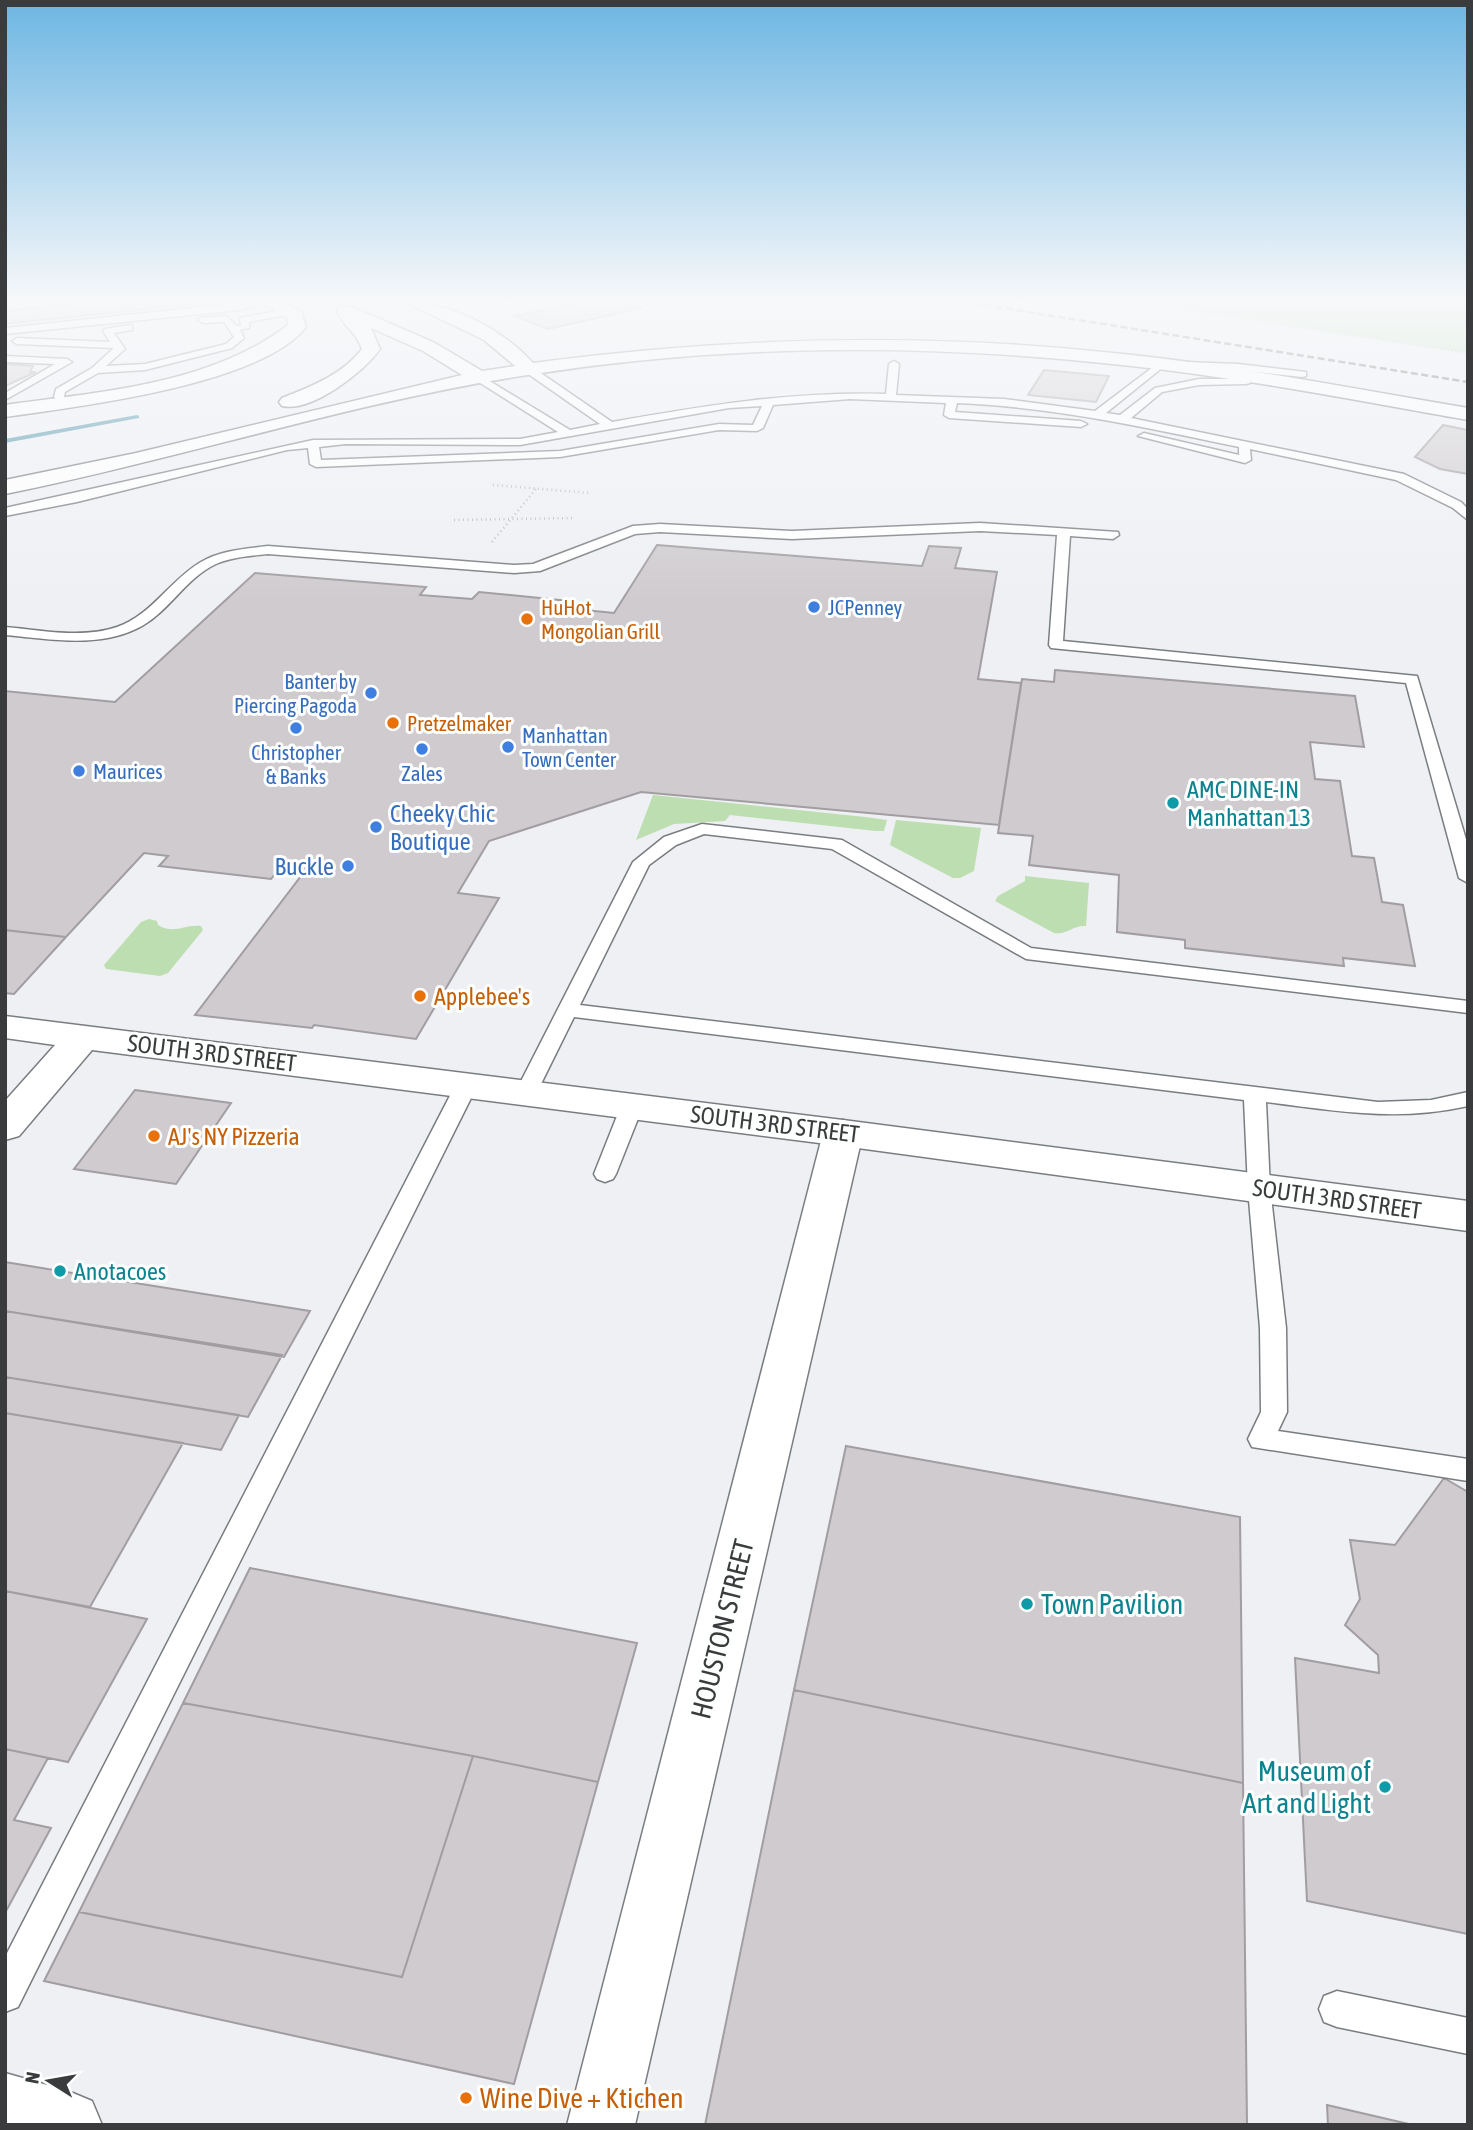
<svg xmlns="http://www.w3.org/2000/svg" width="1473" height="2130" font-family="'Asap Condensed',sans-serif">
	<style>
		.green { fill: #bddeb1 }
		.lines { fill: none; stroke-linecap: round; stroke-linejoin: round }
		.stream { fill: #4e94ab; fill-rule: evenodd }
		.building { fill: #cfcbce; stroke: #a19da0; stroke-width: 2 }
		.lane-casing { stroke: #7a7d80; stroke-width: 3 }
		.street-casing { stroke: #7a7d80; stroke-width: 3 }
		.secondary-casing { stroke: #7a7d80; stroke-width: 3 }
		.highway-casing { stroke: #7a7d80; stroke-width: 3 }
		.path-far1 { stroke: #b4b5b8; stroke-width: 2; stroke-dasharray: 1 2.5; stroke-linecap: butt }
		.path { stroke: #b4b5b8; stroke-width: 2.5; stroke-dasharray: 1 3.5; stroke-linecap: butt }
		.lane { fill: #fff; fill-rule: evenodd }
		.street { fill: #fff; fill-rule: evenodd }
		.secondary { fill: #fff; fill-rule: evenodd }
		.highway { fill: #fff; fill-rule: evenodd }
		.rail { stroke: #5f6162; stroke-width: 2.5; stroke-dasharray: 7 3.5; stroke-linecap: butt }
		.shop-dot { fill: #3f7fe0; stroke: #fdfefe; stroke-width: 2.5 }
		.food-dot { fill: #e8710a; stroke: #fdfefe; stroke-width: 2.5 }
		.culture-dot { fill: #0f9aa8; stroke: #fdfefe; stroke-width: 2.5 }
		.labels { text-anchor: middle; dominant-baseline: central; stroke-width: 6; stroke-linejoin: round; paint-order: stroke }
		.far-food-label { font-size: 21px; fill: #c56008; stroke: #fdfefe; text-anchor: start }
		.far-shop-label { font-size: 21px; fill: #366cbe; stroke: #fdfefe; text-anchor: start }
		.culture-label { font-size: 24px; fill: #0d838f; stroke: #fdfefe; text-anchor: start }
		.shop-label { font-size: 24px; fill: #366cbe; stroke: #fdfefe; text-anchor: start }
		.food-label { font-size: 24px; fill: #c56008; stroke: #fdfefe; text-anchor: start }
		.street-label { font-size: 24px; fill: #3a3b3c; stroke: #fdfefe }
		.near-culture-label { font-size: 28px; fill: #0d838f; stroke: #fdfefe; text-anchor: start }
		.near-street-label { font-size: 28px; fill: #3a3b3c; stroke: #fdfefe }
		.near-food-label { font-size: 28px; fill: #c56008; stroke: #fdfefe; text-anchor: start }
	</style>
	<rect width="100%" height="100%" fill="#eef0f4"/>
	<path class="green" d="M1138 302H1421L1468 306V353Z
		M653 795 865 817 887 820 884 831H876L730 815 725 821 674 824 636 840Z
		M896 820 981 828 974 871 960 878H953L890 845Z
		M1025 876 1089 883 1086 926C1073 925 1067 935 1054 933L995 901 998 896 1025 881Z
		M149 919 157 921 158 925C173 935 185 924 201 926L203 930 168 973 160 976 106 969 104 965 141 922Z"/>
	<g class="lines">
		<path class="stream" d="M137 415 139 416V418L5 443V439Z"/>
	</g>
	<path class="building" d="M86 302H193V304L5 324V311Z
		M580 302H625L642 308 548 329 515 316Z
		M5 364 33 366 30 372H36L5 386Z
		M1044 370 1109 376 1096 402 1028 395Z
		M1443 425 1468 430V474L1440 469 1415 457Z
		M657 545 922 566 929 546 961 548 955 568 997 572 978 679 1021 683 999 825 641 792 489 841 458 893 499 898 416 1039 314 1025 312 1028 195 1015 304 872 279 869 271 879 159 866 168 856 144 853 66 937 5 930V691L115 702 255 573 426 587 420 595 472 599 479 592 570 601 565 608 614 613Z
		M1055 670 1355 696 1364 747 1310 742 1315 779 1340 781 1352 856 1374 858 1382 902 1403 905 1415 966 1343 958 1344 966 1185 948V940L1117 932 1119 875 1029 865 1033 836 998 833 1022 679 1054 682Z
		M5 930 66 937 14 994 5 993Z
		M135 1090 231 1103 176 1184 74 1169Z
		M5 1262 60 1271 310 1311 284 1357 5 1311Z
		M5 1311 282 1355 248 1417 5 1377Z
		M5 1377 239 1415 221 1450 5 1413Z
		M5 1413 183 1443 90 1607 5 1591Z
		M846 1446 1240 1517 1243 1783 794 1690Z
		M1444 1478 1468 1492V1934L1307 1901 1295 1658 1379 1673 1378 1655 1345 1625 1360 1599 1350 1540 1395 1545Z
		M250 1568 637 1643 598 1782 473 1756 183 1703Z
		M5 1591 147 1619 68 1762 5 1749Z
		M794 1690 1243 1783 1247 2125H705Z
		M183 1703 473 1756 402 1977 79 1912Z
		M5 1749 48 1758 14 1820 51 1828 5 1913Z
		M473 1756 598 1782 514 2084 44 1981 79 1912 402 1977Z
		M1327 2105 1413 2125H1328Z"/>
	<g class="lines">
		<g class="lane-casing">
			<path id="lane" d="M248 302H265L241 310 5 334V328Z
				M288 309 293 312 291 314 249 322V328L240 330 244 338 232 348 145 370 98 373 65 392 64 397 69 403 64 406 54 397 56 389 92 368 114 348 17 344 12 341 17 338 110 342 103 331 105 329 129 325 132 326V330L114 333 125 349 106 366 145 364 226 344 234 337 224 322 203 323 198 320 200 318 226 316 237 326 241 325 240 318Z
				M5 356 67 359 72 362 5 400V393L55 364 5 362Z
				M894 361 899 364 896 395 1004 399 1095 411 1161 361 1238 364 1306 372V376L1302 377 1238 370 1163 367 1106 413 1120 415 1155 388 1199 379H1250V383L1246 384 1199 385 1162 392 1131 418 1404 474 1461 502 1468 509V520L1453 508 1396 480 1250 449 1251 460 1245 463 1138 436 1144 433 1239 455V447C1145 427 1053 407 957 403L955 412 1081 421 1087 424 1081 427 949 418 944 415 946 403 850 399 773 405 763 428 757 431 719 430 560 457 316 467 310 464 308 448 287 450 77 502 5 516V508L313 440 520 439 558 432 474 379 473 377 478 374 570 430 600 424 524 371V367H532L612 422C703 406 793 391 886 394L889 364ZM762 406 753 425 719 424 560 451 321 460 319 447 346 444 520 445 729 408Z
				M980 523 1118 532 1119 535 1113 539 1070 536 1063 641 1417 676 1468 846V883L1459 878 1406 683 1051 648 1049 645 1057 535 980 531 792 539 660 532 635 534 540 571 514 573 268 554C250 556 232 557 216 564 186 578 170 610 142 626 101 649 50 639 5 635V627C41 630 82 639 117 627 152 615 170 580 201 562 221 550 245 549 268 546L514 565 533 564 633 526 660 524 792 531Z
				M702 824 842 840 1031 948 1468 1001V1013L1026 959 832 849 704 834 676 845 649 865 580 1005 1378 1102 1431 1100 1468 1092V1106C1396 1122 1338 1111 1266 1102L1270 1188 1286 1328 1287 1412 1278 1431 1468 1459V1481L1252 1447 1248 1439 1261 1412 1260 1328 1248 1188 1244 1100 574 1017 534 1098H518L515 1093 633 862 664 837Z
				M466 1079 474 1081 477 1086 18 2007 5 2012V1957L455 1086 458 1081Z
				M632 1099 640 1101 643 1106 616 1174 613 1179 605 1182 597 1179 594 1174 621 1106 624 1101Z
				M1337 1991 1468 2018V2054L1337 2027 1324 2022 1319 2009 1324 1996Z"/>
		</g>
		<g class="street-casing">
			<path id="street" d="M843 1120 857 1124 863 1133 635 2125H567L823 1133 829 1124Z"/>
		</g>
		<g class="secondary-casing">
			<path id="secondary" d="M260 302H282L301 311 306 327C261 385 77 407 5 417V405C99 392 210 385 288 325L287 318Z
				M5 1016 843 1120 1468 1201V1231L843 1146 92 1050 19 1136 5 1140V1101L55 1045 5 1038Z
				M5 2073 68 2091 92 2101 102 2125H5Z"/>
		</g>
		<g class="highway-casing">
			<path id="highway" d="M405 302C451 302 502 329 533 363 729 337 926 332 1123 354 1239 366 1353 389 1468 408V420C1353 400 1238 377 1122 365 925 343 724 344 528 375 351 402 181 459 5 494V480L136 453 462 375 423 351 371 328 380 349C364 372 311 413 282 406L279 402 282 398C312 386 342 375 362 349 356 331 344 328 337 311L339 307H352L435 343 482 371 515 366 484 340Z"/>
		</g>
		<path class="path-far1" d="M1126 302 1468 353
			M1316 302 1393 314 1442 312 1468 317"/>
		<path class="path" d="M493 485 590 493
			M454 520 572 518
			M492 542 536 489"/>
		<use href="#lane" class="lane"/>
		<use href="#street" class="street"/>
		<use href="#secondary" class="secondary"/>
		<use href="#highway" class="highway"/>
		<path class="rail" d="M965 302 1468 382"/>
	</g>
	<linearGradient id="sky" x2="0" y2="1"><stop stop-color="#6db6e2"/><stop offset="0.5" stop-color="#f7f8fa"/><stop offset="1" stop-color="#f7f8fa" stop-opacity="0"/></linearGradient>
	<rect width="1473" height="601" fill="url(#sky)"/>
	<g class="shop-dot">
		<circle cx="814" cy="607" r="7"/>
		<circle cx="371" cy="693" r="7"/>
		<circle cx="296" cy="728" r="7"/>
		<circle cx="508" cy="747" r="7"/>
		<circle cx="422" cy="749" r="7"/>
		<circle cx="79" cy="771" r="7"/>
		<circle cx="376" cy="827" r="7"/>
		<circle cx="348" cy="866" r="7"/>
	</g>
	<g class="food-dot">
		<circle cx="527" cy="619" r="7"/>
		<circle cx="393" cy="723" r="7"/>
		<circle cx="420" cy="996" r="7"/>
		<circle cx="154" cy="1136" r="7"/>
		<circle cx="466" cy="2098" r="7"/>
	</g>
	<g class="culture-dot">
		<circle cx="1173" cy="803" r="7"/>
		<circle cx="60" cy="1271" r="7"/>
		<circle cx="1027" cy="1604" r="7"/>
		<circle cx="1385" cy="1787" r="7"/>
	</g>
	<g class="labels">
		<g class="far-food-label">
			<text x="541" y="607">HuHot<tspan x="541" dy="24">Mongolian Grill</tspan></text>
			<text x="407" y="723">Pretzelmaker</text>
		</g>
		<g class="far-shop-label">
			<text x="828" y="607">JCPenney</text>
			<text x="357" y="681" text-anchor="end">Banter by<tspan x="357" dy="24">Piercing Pagoda</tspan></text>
			<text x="522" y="735">Manhattan<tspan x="522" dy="24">Town Center</tspan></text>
			<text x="296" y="752" text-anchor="middle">Christopher<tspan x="296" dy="24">&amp; Banks</tspan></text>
			<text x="93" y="771">Maurices</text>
			<text x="422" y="773" text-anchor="middle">Zales</text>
		</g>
		<g class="culture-label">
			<text x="1187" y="789">AMC DINE-IN<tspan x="1187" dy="28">Manhattan 13</tspan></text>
			<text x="74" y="1271">Anotacoes</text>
		</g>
		<g class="shop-label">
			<text x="390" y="813">Cheeky Chic<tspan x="390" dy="28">Boutique</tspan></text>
			<text x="334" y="866" text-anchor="end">Buckle</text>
		</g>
		<g class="food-label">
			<text x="434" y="996">Applebee's</text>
			<text x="168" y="1136">AJ's NY Pizzeria</text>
		</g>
		<g class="street-label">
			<text transform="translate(212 1053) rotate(7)">SOUTH 3RD STREET</text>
			<text transform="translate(775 1124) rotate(7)">SOUTH 3RD STREET</text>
			<text transform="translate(1337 1199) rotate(8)">SOUTH 3RD STREET</text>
		</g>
		<g class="near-culture-label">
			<text x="1041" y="1604">Town Pavilion</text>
			<text x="1371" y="1771" text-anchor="end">Museum of<tspan x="1371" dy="32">Art and Light</tspan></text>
		</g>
		<g class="near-street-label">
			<text transform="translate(722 1629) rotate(-76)">HOUSTON STREET</text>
		</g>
		<g class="near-food-label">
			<text x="480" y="2098">Wine Dive + Ktichen</text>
		</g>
	</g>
	<rect width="1473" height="2130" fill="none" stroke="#3a3b3c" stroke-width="14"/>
	<g transform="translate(49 2081) rotate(281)" stroke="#fdfefe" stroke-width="5" paint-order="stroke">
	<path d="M0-5L12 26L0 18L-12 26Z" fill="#3a3b3c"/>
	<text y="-10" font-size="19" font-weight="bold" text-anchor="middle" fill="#3a3b3c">N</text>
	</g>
</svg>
